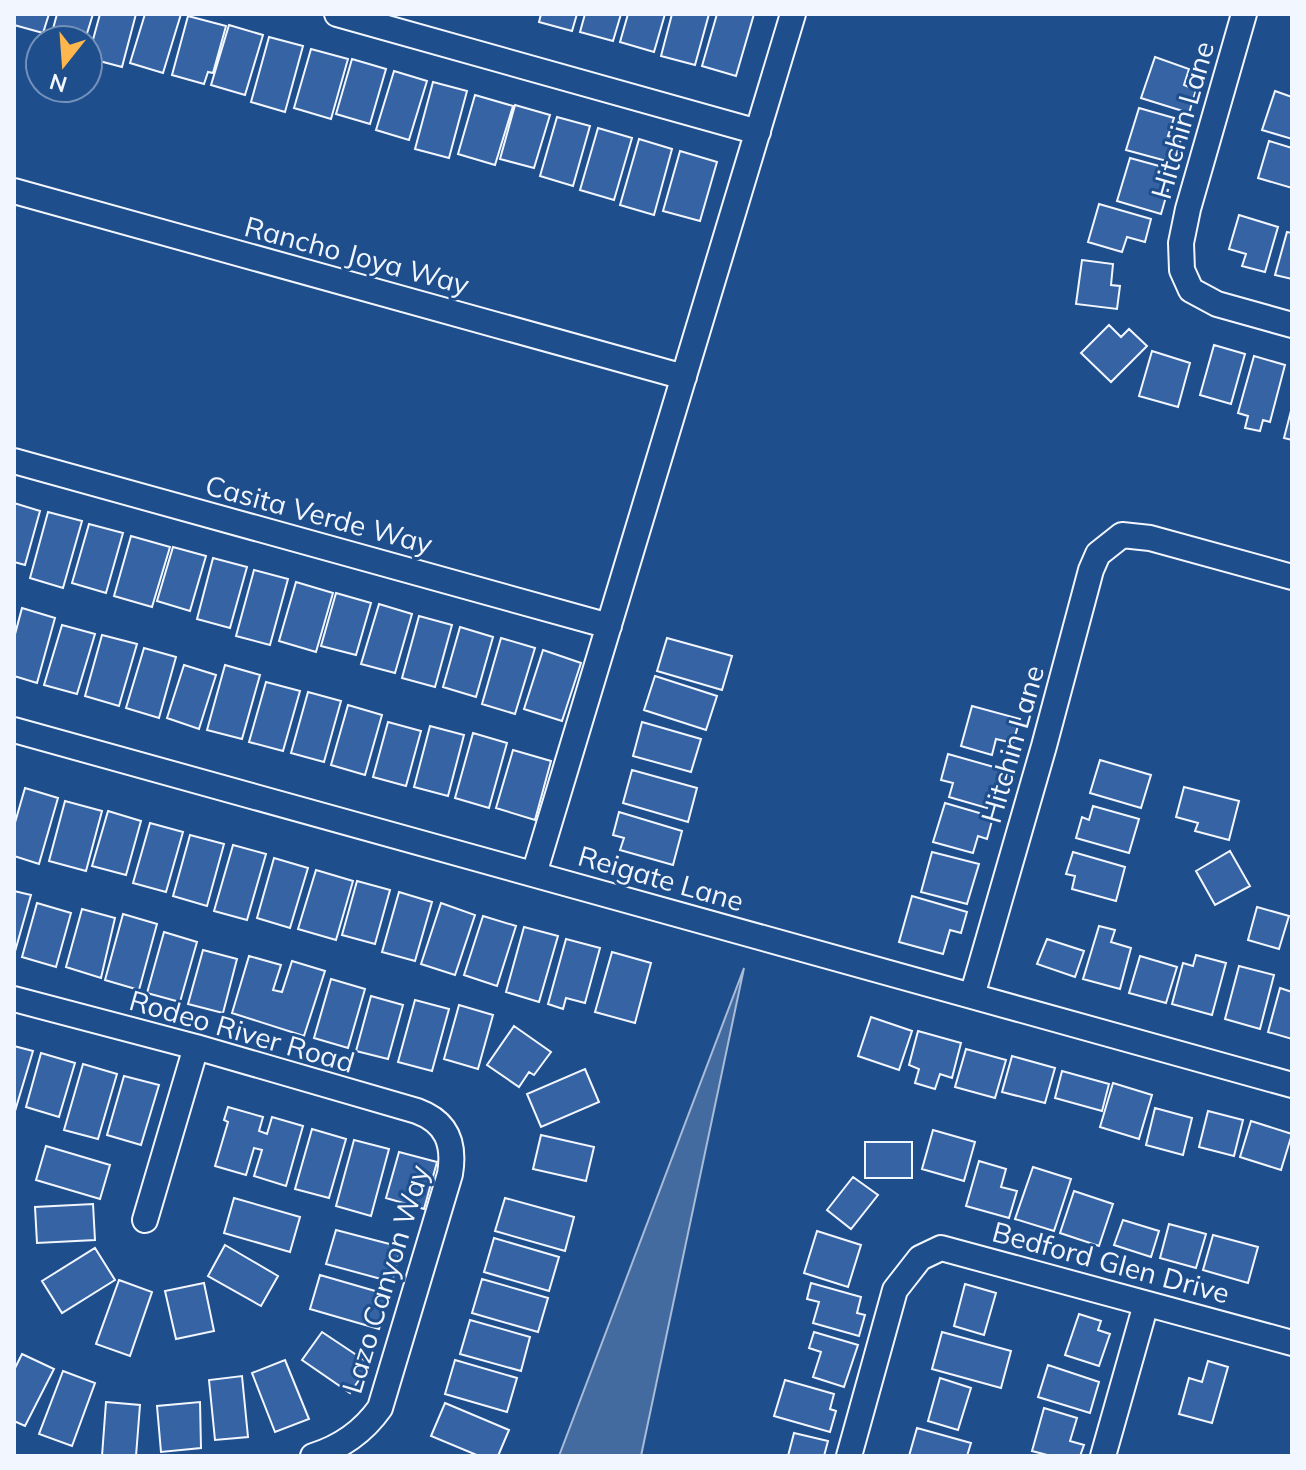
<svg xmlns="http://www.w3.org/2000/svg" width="1306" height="1470" font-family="Mulish,sans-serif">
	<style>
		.water { fill: #446ba0; stroke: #a8bbd7; stroke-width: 2 }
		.building { fill: #3563a3; stroke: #f2f6ff; stroke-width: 2 }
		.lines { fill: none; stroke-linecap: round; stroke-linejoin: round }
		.minor-casing { stroke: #f2f6ff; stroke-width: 28 }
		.minor { stroke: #1f4e8c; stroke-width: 24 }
		.labels { text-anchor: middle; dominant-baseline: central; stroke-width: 6; stroke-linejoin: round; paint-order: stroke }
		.street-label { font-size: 28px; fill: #f2f6ff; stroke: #1f4e8c }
	</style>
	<rect width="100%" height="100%" fill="#1f4e8c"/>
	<path class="water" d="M744 968 641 1456H559Z"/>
	<path class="building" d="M14 14H49L43 33 14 25Z
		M57 14H93L85 40H50Z
		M100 14H136L122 67 88 58Z
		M145 14H181L163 73 130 63Z
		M541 14H577L572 31 539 22Z
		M585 14H621L613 41 580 32Z
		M628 14H665L654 52 620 42Z
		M672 14H709L695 65 661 56Z
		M717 14H754L736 76 702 66Z
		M188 16 226 26 213 73 208 72 204 84 172 75Z
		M229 25 263 35 245 95 211 85Z
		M269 37 303 46 285 112 251 102Z
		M311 49 348 59 331 119 294 108Z
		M1155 57 1189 69 1184 85 1196 90 1189 113 1141 98Z
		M352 59 386 69 370 124 336 114Z
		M394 71 427 81 409 140 376 130Z
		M433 82 467 91 449 158 415 149Z
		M1275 91 1292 97V139L1262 130Z
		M475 95 513 106 495 165 458 154Z
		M515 105 550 115 534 168 500 159Z
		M1139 108 1174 118 1168 136 1181 139 1174 163 1126 150Z
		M557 117 590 126 573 186 540 176Z
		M598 128 632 138 614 200 580 190Z
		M639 139 672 149 654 215 620 205Z
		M1269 141 1292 148V188L1258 178Z
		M680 151 717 162 700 221 663 211Z
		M1130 158 1170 169 1164 189 1168 190 1161 214 1117 201Z
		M1099 204 1151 219 1145 242 1127 237 1122 252 1088 242Z
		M1239 215 1278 227 1265 272 1242 266 1246 254 1229 249Z
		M1287 232 1292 233V279L1275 275Z
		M1082 260 1113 264 1111 285 1120 286 1117 309 1076 304Z
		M1109 325 1121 337 1129 329 1147 346 1111 382 1081 353Z
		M1214 345 1245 354 1231 404 1200 395Z
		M1152 351 1190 363 1178 407 1139 396Z
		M1254 356 1285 365 1270 422 1263 420 1260 431 1245 428 1248 416 1238 413Z
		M1292 407V440L1284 438Z
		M14 503 40 511 25 565 14 562Z
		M48 512 82 521 63 588 30 578Z
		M89 524 123 533 106 593 72 583Z
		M131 536 170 547 152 607 114 596Z
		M173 547 206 556 190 611 157 601Z
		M213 558 247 567 230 628 197 619Z
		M254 570 288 579 270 645 236 636Z
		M296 582 333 593 316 652 279 641Z
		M336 593 371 603 356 655 321 646Z
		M379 604 412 614 395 673 361 664Z
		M22 608 55 618 37 683 14 676V638Z
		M419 616 452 625 435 687 402 678Z
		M62 625 95 634 77 694 44 685Z
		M460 627 493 637 476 697 443 687Z
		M102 635 137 644 119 706 85 696Z
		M501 638 535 648 515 714 482 704Z
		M667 638 732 656 722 690 657 671Z
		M144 648 176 657 159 718 126 708Z
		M543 650 581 663 562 721 524 709Z
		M184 665 216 675 199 729 167 718Z
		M225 665 260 675 242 739 207 730Z
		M655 676 717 696 706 730 644 710Z
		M266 682 300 691 283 751 249 742Z
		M308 692 341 701 324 762 291 753Z
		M348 705 382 715 365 775 331 765Z
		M972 706 1020 719 1013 743 996 739 992 755 961 746Z
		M388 722 421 731 406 786 373 777Z
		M642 722 701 739 691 772 633 756Z
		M430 726 464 735 448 796 414 787Z
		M473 733 507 743 489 808 455 798Z
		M513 750 551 761 535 820 496 808Z
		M948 754 1008 771 1001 795 991 792 987 808 949 797 953 783 941 780Z
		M1100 760 1151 775 1141 808 1090 793Z
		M632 770 697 788 688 822 623 803Z
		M1184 787 1239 801 1229 840 1195 831 1198 823 1176 817Z
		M25 788 58 798 39 864 14 856V826Z
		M65 801 102 811 86 871 49 861Z
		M945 803 993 817 987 839 978 836 973 853 933 842Z
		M1093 806 1139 819 1129 853 1076 838 1082 817 1089 820Z
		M108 811 141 821 126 875 92 866Z
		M619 812 682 831 673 865 620 850 624 838 613 835Z
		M150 823 183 832 166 892 133 883Z
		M190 835 224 844 207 906 173 896Z
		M233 845 266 854 247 920 214 911Z
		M1230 851 1250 886 1215 905 1196 871Z
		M932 852 979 864 967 904 921 892Z
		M1073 852 1125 867 1116 901 1072 889 1075 876 1066 874Z
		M274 858 308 868 290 928 257 918Z
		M316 870 353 881 336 940 298 929Z
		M357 881 390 890 375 944 342 935Z
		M14 891 31 895 14 955Z
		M399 892 432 902 415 961 382 952Z
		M912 896 967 912 961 933 950 930 943 954 899 942Z
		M37 903 71 913 56 967 22 957Z
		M441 903 475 915 455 975 421 964Z
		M1257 907 1289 916 1279 949 1248 940Z
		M82 909 115 918 101 978 66 967Z
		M123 914 157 924 139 990 105 980Z
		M483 916 516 926 497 986 464 975Z
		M1099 926 1115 930 1111 942 1131 948 1120 989 1083 979Z
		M524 927 558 936 539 1002 506 992Z
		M164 932 197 942 180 1002 147 993Z
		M566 939 600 948 585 1003 566 998 563 1009 548 1004Z
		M1047 939 1084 951 1075 977 1037 964Z
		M203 950 237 959 223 1013 188 1004Z
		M612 952 651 963 635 1023 595 1012Z
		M1196 955 1226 963 1212 1015 1172 1004 1183 963 1193 966Z
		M249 956 281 965 273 990 282 992 292 961 325 971 304 1036 232 1013Z
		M1140 956 1177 967 1166 1003 1129 993Z
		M1239 966 1274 975 1260 1029 1225 1019Z
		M331 979 365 989 348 1048 314 1038Z
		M1280 988 1292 992V1039L1268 1032Z
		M371 996 403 1005 388 1059 356 1051Z
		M415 1000 449 1009 432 1071 398 1062Z
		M459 1005 493 1015 478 1069 444 1059Z
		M871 1017 912 1031 899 1070 858 1056Z
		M514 1026 551 1052 534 1075 529 1072 519 1087 487 1065Z
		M918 1031 961 1043 952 1078 940 1074 935 1089 915 1083 919 1069 909 1065Z
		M14 1046 33 1051 15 1111 14 1110Z
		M966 1049 1006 1060 995 1098 955 1087Z
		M41 1053 75 1063 59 1117 26 1107Z
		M1012 1056 1055 1068 1045 1103 1002 1092Z
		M83 1064 117 1074 98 1139 64 1130Z
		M585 1069 599 1102 541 1127 527 1094Z
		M1062 1071 1109 1084 1102 1111 1055 1098Z
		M124 1076 159 1085 141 1145 107 1135Z
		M1113 1083 1152 1095 1139 1139 1100 1127Z
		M228 1107 263 1117 259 1131 267 1134 272 1117 303 1126 286 1186 254 1176 262 1150 254 1148 246 1175 215 1166 228 1122 224 1120Z
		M1155 1108 1192 1118 1183 1155 1146 1145Z
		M1208 1111 1243 1120 1234 1156 1199 1147Z
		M1251 1121 1292 1134 1281 1170 1240 1157Z
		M312 1129 346 1139 329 1198 295 1189Z
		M933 1130 975 1142 964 1181 922 1169Z
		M541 1135 594 1147 586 1181 533 1169Z
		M354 1140 389 1149 371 1216 336 1206Z
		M865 1142H912V1178H865Z
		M46 1146 110 1165 100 1199 36 1180Z
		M399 1152 437 1162 424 1209 386 1198Z
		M979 1161 1006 1169 1001 1187 1017 1191 1009 1218 966 1206Z
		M1033 1167 1071 1179 1054 1231 1015 1219Z
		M853 1177 878 1195 851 1229 827 1210Z
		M1074 1191 1113 1204 1099 1246 1060 1233Z
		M234 1198 300 1217 290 1252 224 1233Z
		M505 1198 574 1217 565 1251 495 1231Z
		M93 1204 95 1240 37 1243 35 1207Z
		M1123 1220 1159 1231 1151 1257 1114 1245Z
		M1169 1224 1206 1234 1196 1268 1160 1258Z
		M336 1230 401 1247 392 1282 326 1264Z
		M817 1231 861 1245 848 1287 804 1273Z
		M1213 1235 1258 1247 1248 1283 1203 1270Z
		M494 1238 559 1257 549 1291 484 1272Z
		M225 1245 278 1276 261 1306 208 1276Z
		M95 1248 115 1280 62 1313 42 1281Z
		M320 1275 389 1295 379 1329 310 1309Z
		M482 1279 548 1298 538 1332 472 1313Z
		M119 1280 152 1292 130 1356 96 1344Z
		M204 1283 214 1331 176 1339 165 1291Z
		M811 1283 861 1297 857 1313 865 1315 859 1336 813 1323 819 1302 807 1299Z
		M965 1284 996 1293 984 1335 954 1326Z
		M1079 1314 1101 1321 1098 1330 1110 1334 1099 1366 1065 1355Z
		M470 1320 530 1337 521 1371 460 1354Z
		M322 1332 370 1364 350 1393 302 1360Z
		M814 1332 858 1345 844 1387 813 1377 821 1352 809 1348Z
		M942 1332 1011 1351 1001 1388 932 1369Z
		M22 1354 54 1369 25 1426 14 1421V1370Z
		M285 1360 309 1419 275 1432 252 1373Z
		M455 1360 517 1378 507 1412 445 1394Z
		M1208 1361 1228 1367 1212 1423 1179 1414 1189 1378 1202 1382Z
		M1048 1365 1099 1382 1090 1413 1038 1397Z
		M63 1371 95 1383 72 1446 39 1434Z
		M242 1376 248 1437 215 1440 209 1380Z
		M940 1378 971 1388 958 1430 928 1421Z
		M785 1380 834 1394 830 1409 836 1411 830 1432 774 1416Z
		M106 1402 140 1405 136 1456H102Z
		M200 1402 201 1448 161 1452 157 1406Z
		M445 1403 509 1430 498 1456H479L431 1436Z
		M1044 1408 1077 1418 1070 1441 1084 1445 1080 1456H1051L1032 1451Z
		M917 1428 971 1443 967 1456H909Z
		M794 1433 828 1441 824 1456H788Z"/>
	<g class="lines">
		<g class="minor-casing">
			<path id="minor" d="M337 14 758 132
				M1244 14 1188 209 1181 243 1182 270 1191 290 1217 304 1292 325
				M14 191 684 377
				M14 461 609 626
				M14 730 1292 1085
				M534 874 793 14
				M972 996 1044 746 1091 570 1098 554 1122 535 1150 538 1292 577
				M14 999 196 1047 417 1111C447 1122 455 1144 450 1174L380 1408C363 1432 342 1447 313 1456
				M145 1220 196 1047
				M849 1456 895 1290 920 1258 941 1248 1292 1343
				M1103 1456 1146 1304"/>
		</g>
		<use href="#minor" class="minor"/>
	</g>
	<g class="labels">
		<g class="street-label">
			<text transform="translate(1182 120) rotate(-74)">Hitchin Lane</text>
			<text transform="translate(357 255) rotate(15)">Rancho Joya Way</text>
			<text transform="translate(319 514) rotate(15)">Casita Verde Way</text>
			<text transform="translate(1012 744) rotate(-74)">Hitchin Lane</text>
			<text transform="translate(661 878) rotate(16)">Reigate Lane</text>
			<text transform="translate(242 1031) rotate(16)">Rodeo River Road</text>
			<text transform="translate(1111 1262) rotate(15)">Bedford Glen Drive</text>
			<text transform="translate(385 1279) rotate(-73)">Lazo Canyon Way</text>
		</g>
	</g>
	<rect width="1306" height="1470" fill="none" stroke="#f2f6ff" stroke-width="32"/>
	<g transform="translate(64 64) rotate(197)"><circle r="38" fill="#1f4e8c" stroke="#7391ba" stroke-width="2"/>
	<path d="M0-6L14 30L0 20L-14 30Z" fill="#ffb74d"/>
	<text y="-12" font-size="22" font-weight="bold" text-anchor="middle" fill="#f2f6ff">N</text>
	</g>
</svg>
